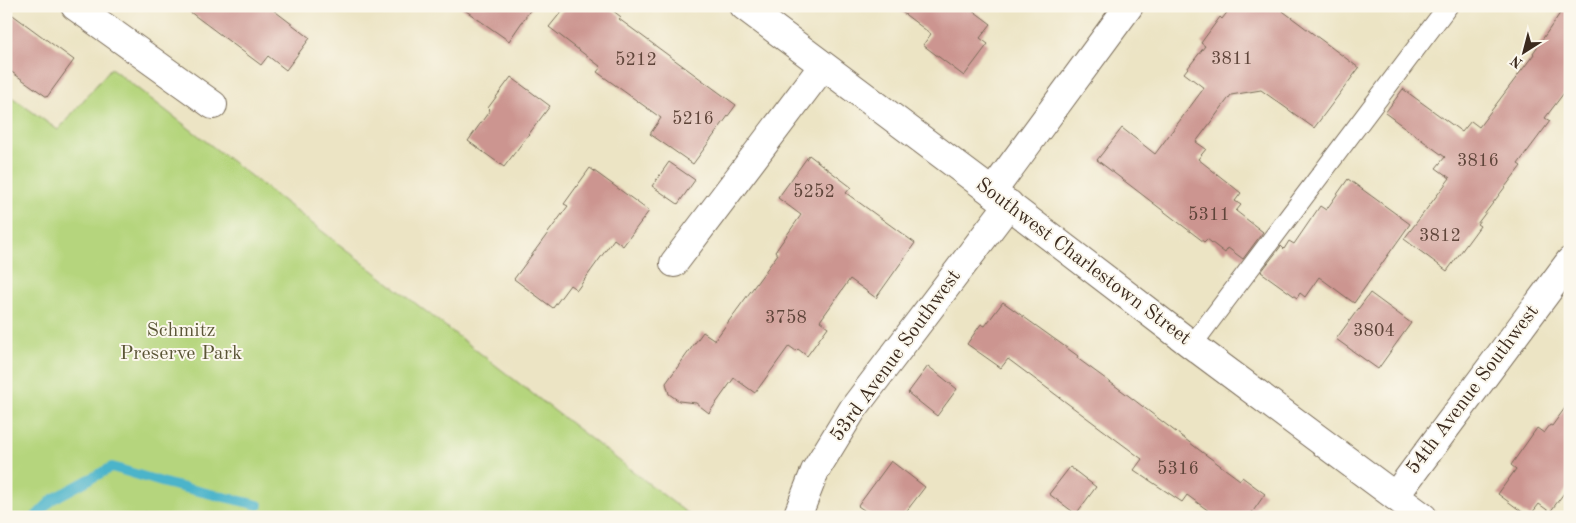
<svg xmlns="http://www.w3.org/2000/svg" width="1576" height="523" font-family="'Old Standard TT',serif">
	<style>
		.green { fill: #b5d57d; stroke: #78804e }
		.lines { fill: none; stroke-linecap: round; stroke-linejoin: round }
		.stream { stroke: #4bb4ca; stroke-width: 10 }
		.building { fill: #cc9590 }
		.lane-casing { stroke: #796b58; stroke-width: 21 }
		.street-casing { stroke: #796b58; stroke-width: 30 }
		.secondary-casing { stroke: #796b58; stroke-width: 30 }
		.lane { stroke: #fff; stroke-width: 19 }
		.street { stroke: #fff; stroke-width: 28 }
		.secondary { stroke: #fff; stroke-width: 28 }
		.labels { text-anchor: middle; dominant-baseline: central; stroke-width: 4; stroke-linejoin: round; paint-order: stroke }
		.number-label { font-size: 18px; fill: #5f453a }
		.street-label { font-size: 20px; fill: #3b2a1e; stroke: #fbf7ec }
		.park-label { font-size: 20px; fill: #5a5536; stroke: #fbf7ec }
	</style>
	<rect width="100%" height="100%" fill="#fbf7ec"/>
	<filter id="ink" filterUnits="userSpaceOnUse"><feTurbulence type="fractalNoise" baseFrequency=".02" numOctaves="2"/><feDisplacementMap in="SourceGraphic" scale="10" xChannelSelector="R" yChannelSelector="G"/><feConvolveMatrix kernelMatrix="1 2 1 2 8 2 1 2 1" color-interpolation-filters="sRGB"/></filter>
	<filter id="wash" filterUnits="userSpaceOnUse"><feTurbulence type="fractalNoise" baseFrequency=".0096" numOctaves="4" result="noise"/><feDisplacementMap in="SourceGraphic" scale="20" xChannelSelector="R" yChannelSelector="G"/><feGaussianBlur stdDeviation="1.12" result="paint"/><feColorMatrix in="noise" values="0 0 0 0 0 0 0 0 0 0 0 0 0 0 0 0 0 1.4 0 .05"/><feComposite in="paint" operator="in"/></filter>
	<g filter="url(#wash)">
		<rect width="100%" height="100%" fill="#ece4c4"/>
		<path class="green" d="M111 68 692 517H6V93L58 130Z"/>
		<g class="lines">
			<path class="stream" d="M35 517 53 499 112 467 168 484 258 505"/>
		</g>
		<g id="blocks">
			<path class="building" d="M182 6H268L310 38 286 70 268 56 261 65Z
				M459 6H533L509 41Z
				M566 6H607L621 17 619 19 736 105 693 164 650 134 661 118 597 72 601 67 549 27Z
				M894 6H967L991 24 980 38 988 44 964 76 923 45 931 34Z
				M1232 6H1276L1359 68 1314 128 1261 90 1231 95 1196 142 1206 149 1198 159 1241 193 1235 201 1241 205 1236 211 1263 232 1243 259 1228 248 1225 253 1207 239 1204 242 1097 160 1122 128 1155 154 1204 88 1184 73 1205 46 1201 43 1220 17 1222 19Z
				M1565 6H1570V85L1545 118 1550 121 1518 164 1521 166 1477 224 1480 226 1447 271 1404 239 1450 178 1436 168 1445 157 1385 113 1403 89 1462 132 1471 121 1479 127 1534 54 1533 53Z
				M6 10 74 60 47 97 6 68Z
				M511 77 550 106 504 167 468 141 490 110 488 108Z
				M809 155 851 187 846 193 915 243 876 298 850 279 820 321 828 327 807 356 798 349 796 351 789 346 755 393 734 378 709 413 696 403 679 401 669 394 666 383 703 332 715 340 778 254 775 252 801 215 778 198Z
				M669 162 695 180 678 204 652 186Z
				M590 168 649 211 623 246 614 239 577 290 570 285 553 308 514 279 568 206 564 204Z
				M1348 179 1410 224 1354 303 1319 277 1305 297 1300 293 1297 298 1261 272 1281 246 1284 249 1289 241 1294 244 1320 206 1326 210Z
				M1370 293 1411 323 1378 369 1336 339Z
				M1003 302 1078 356 1077 358 1129 396 1198 449 1240 480 1242 477 1265 494 1249 517H1217L1187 495 1182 502 1134 470 1142 459 1008 359 1001 368 967 344 981 324 985 326Z
				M928 366 957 389 937 416 908 393Z
				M1570 401V485L1550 512 1539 504 1529 517 1498 494 1516 469 1511 465 1537 428 1544 433 1550 425 1552 426Z
				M891 461 925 487 902 517H874L858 506Z
				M1070 467 1096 487 1076 514 1049 494Z"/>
		</g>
	</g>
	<g filter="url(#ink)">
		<use href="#blocks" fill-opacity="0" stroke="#796b58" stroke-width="1"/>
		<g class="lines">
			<g class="lane-casing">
				<path id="lane" d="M1192 345 1448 6"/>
			</g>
			<g class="street-casing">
				<path id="street" d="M75 6 213 105
					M992 192 1129 6
					M674 263 823 66
					M1395 496 1570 261
					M797 517 815 471 853 409 1009 204"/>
			</g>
			<g class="secondary-casing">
				<path id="secondary" d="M744 6 992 192 1192 345 1423 517"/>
			</g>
			<use href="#lane" class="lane"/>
			<use href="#street" class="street"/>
			<use href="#secondary" class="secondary"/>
		</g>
	</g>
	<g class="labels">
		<g class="number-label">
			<text x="1232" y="59">3811</text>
			<text x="636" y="60">5212</text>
			<text x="693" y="119">5216</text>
			<text x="1478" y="161">3816</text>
			<text x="814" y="192">5252</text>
			<text x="1209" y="215">5311</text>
			<text x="1440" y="236">3812</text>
			<text x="786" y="318">3758</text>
			<text x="1374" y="331">3804</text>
			<text x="1178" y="469">5316</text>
		</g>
		<g class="street-label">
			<text transform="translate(1083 262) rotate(37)">Southwest Charlestown Street</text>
			<text transform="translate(896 356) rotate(-54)">53rd Avenue Southwest</text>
			<text transform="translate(1473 390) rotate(-53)">54th Avenue Southwest</text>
		</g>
		<g class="park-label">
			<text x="181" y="331">Schmitz<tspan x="181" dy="23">Preserve Park</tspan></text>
		</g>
	</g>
	<rect width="1576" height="523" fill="none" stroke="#fbf7ec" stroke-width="25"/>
	<g transform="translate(1524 52) rotate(216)" stroke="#fbf7ec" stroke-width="4" paint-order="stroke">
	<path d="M0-4L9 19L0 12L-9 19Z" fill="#3b2a1e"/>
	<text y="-8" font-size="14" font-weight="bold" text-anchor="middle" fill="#3b2a1e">N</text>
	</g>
</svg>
